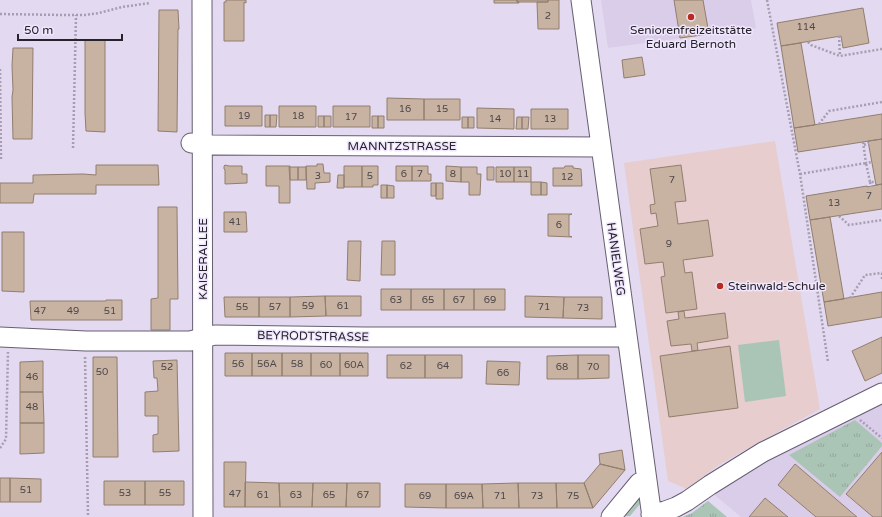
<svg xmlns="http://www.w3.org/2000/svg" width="882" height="517" font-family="'Varela Round',sans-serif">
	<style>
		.built { fill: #dacdea }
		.education { fill: #e7cdcd }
		.grass { fill: url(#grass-tufts) }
		.park { fill: #aac4b5 }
		.building { fill: #c8b3a3; stroke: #917e6f }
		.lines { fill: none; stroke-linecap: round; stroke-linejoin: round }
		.minor-casing { stroke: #675e72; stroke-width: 21 }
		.path { stroke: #a69eb0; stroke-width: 2.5; stroke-dasharray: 2 2; stroke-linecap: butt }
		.minor { stroke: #fff; stroke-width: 19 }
		.poi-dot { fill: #b92b1d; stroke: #f0e6fd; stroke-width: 1.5 }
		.labels { text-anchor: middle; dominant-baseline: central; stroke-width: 3; stroke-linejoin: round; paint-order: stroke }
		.number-label { font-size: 10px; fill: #4e4749 }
		.poi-label { font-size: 12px; fill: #26232b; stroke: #f0e6fd }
		.street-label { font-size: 12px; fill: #26232b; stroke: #f0e6fd }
	</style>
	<defs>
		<pattern id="grass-tufts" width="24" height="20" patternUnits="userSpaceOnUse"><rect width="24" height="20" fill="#aac4b5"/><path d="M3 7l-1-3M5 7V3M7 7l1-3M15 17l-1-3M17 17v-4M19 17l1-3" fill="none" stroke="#92a89c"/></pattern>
	</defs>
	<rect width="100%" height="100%" fill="#e3d9f0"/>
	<path class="built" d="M601 0H751L756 28 608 48Z
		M882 399V517H741L711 492 770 455Z"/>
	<path class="education" d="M775 141 820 409 743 451 716 467 687 489 668 481 624 163Z"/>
	<path class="grass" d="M855 420 882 443V446L840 497 789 455Z
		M639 494 640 504 630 516H620Z
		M708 501 727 517H683L692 513Z"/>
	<path class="park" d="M779 340 786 396 745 402 738 345Z"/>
	<path class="building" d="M226 0H246V3L244 2V41H224V2H226Z
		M494 0H517V2H519V3H494Z
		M517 0H548V2H517Z
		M548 0H559V29H538L537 2H548Z
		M674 0H703L709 34 680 38Z
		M863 8 869 43 843 48 841 36 781 46 777 23Z
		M159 10H178L179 29H178L177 132 158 131Z
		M85 40H105V132L86 131 85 113Z
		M801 43 815 125 794 128 781 46Z
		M13 48H33L32 139H13L12 97 13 90 12 66Z
		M642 57 645 75 624 78 622 60Z
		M387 98 424 99V120H387Z
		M424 99H460V120H424Z
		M225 106H262V126H225Z
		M279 106H316V127H279Z
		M333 106H370V127H333Z
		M477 108 514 109V129L477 128Z
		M531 109H568V129H531Z
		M882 114V139L798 152 794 128Z
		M265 115H270V127H265Z
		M270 115H277L276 127H270Z
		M318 116H324V127H318Z
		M324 116H331V127H324Z
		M372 116H378V128H372Z
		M378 116H384V128H378Z
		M462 117H468V128H462Z
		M468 117H474V128H468Z
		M517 117H522V129H516Z
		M522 117H529L528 129H522Z
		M882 139V184L876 185 868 141Z
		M317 164H323L324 173H330V182L315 183V189H307L306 166H317Z
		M96 165H158L159 185H96V194H34L33 203H0V183H33V175L83 174 96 175Z
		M225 165 229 166H242V174H247V183L225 184V170L224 169V166Z
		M681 165 686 201 675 202 678 224 708 220 713 256 683 260 685 273 692 272 697 309 666 313 661 277 665 276 663 262 645 264 640 229 658 226 656 213 651 214 650 205 655 204 650 169Z
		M266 166H290V203H279V186H266Z
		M344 166H362V187H344Z
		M362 166H378V185H373V187H362Z
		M396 166H412V181H396Z
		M412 166H428V174H431V181H412Z
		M446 166 461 167V182L446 181Z
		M565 166H573V168L581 169 582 186H553V168H564Z
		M289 167H298V180H290Z
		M298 167H306V180H298Z
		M461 167H477V174H481L480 195H469V182H461Z
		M487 167H494V180H487Z
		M496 167H514V182H496Z
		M514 167H531V182H514Z
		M338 175H344V188H337Z
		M531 182H541V195H531Z
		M541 182 547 183V195H541Z
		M431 183H436V196H431Z
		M436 183H443V199H436Z
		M882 184V209L810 220 806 196 867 186V187Z
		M381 185H387V198H381Z
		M387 185 394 186V198H387Z
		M158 207H177L178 299H170V330H151V299L158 298Z
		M224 212H246L247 232H224Z
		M548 214H572L569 215V236L572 237 548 236Z
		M830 217 844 299 824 302 810 220Z
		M2 232H24V292L2 291Z
		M348 241H361L360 281 347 280Z
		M382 241H395V275H381Z
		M381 289H411V310H381Z
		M411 289H444V310H411Z
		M444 289H474V310H444Z
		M474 289H505V310H474Z
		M882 292V317L828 326 824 302Z
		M325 296H361V316H326Z
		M325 296 326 316 290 317V297Z
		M525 296 564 297 563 318 525 317Z
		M224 297H259V317H225Z
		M259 297H290V317H259Z
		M564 297H602V319L563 318Z
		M106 300H122V320H31L30 301H106Z
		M684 311 685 318 725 313 728 338 697 343 698 350 692 351 691 344 671 346 667 321 679 319 678 312Z
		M882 337V373L865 381 852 351Z
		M730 346 738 408 669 417 660 356Z
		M225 353H252V376H225Z
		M252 353H282V376H252Z
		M282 353H311V376H282Z
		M311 353H340V376H311Z
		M340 353H368V376H340Z
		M387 355H425V378H387Z
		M425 355H462V378H425Z
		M578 355V379H547V356Z
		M578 355H609V378L578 379Z
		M93 357H117L118 457H93Z
		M177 360 179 451 153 452V435L158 434V416H145V392L158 391 157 378H154L153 361Z
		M43 361V392H20V362Z
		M487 361 520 362 519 385 486 384Z
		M20 392H43L44 423H20Z
		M20 423H44V453L20 454Z
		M622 450 625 470 600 464 599 454Z
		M882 452V517H873L846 494Z
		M224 462H246L245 507H224Z
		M600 464 625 470 593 508 584 483Z
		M795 464 857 517H816L778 485Z
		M0 478H10V502H0Z
		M10 478 41 479V502H10Z
		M104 481H145V505H104Z
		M145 481H184V505H145Z
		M245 482 279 483 280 507H245Z
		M279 483H313L312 507H280Z
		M313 483H347L346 507H312Z
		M347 483H380V507H346Z
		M518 483 519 508H483L482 484Z
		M518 483H556L557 508H519Z
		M556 483H584L593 508H557Z
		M405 484H446V508L405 507Z
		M446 484H482L483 508H446Z
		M765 498 788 517H749Z"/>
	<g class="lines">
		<g class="minor-casing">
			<path id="minor" d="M202 0 203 517
				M581 0 652 517
				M191 143 203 145H212L601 147
				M0 337 86 341H190L215 335 365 337H627
				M651 514 665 511 676 507 687 501 710 485 763 452 882 393
				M611 517 639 483H647"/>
		</g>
		<path class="path" d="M767 0 800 174 828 362
			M0 14 62 15H85L99 13 122 7 150 3
			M839 36 840 56
			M808 42 811 45 840 56 882 49
			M0 69 1 160
			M819 124 829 111 882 102
			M863 142 866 163 872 162
			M864 145 869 143
			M73 148 76 15
			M800 174 866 163 870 182H875
			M870 182 871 187
			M839 216 849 225 882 220
			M882 273V280
			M850 298 865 275 882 273
			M85 357 88 515
			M860 420 882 438
			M0 448 6 439 8 352"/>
		<use href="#minor" class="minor"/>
	</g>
	<g class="poi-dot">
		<circle cx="691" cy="17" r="4"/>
		<circle cx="720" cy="286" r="4"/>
	</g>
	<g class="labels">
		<g class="number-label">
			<text x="548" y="16">2</text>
			<text x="806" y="27">114</text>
			<text x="405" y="109">16</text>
			<text x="442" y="109">15</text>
			<text x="244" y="116">19</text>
			<text x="298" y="116">18</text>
			<text x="351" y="117">17</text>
			<text x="495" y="119">14</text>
			<text x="550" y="119">13</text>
			<text x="404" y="174">6</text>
			<text x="420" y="174">7</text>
			<text x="453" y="174">8</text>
			<text x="505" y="174">10</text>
			<text x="523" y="174">11</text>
			<text x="318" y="176">3</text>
			<text x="370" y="176">5</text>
			<text x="567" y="177">12</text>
			<text x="672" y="180">7</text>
			<text x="869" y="196">7</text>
			<text x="834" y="203">13</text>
			<text x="235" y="222">41</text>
			<text x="559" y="225">6</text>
			<text x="669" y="244">9</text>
			<text x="396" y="300">63</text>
			<text x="428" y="300">65</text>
			<text x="459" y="300">67</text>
			<text x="490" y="300">69</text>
			<text x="308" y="306">59</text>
			<text x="343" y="306">61</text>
			<text x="242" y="307">55</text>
			<text x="275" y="307">57</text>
			<text x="544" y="307">71</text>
			<text x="583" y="308">73</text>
			<text x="40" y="311">47</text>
			<text x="73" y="311">49</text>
			<text x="110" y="311">51</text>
			<text x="238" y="364">56</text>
			<text x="267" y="364">56A</text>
			<text x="297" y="364">58</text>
			<text x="326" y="365">60</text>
			<text x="354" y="365">60A</text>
			<text x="406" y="366">62</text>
			<text x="443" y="366">64</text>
			<text x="167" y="367">52</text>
			<text x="562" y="367">68</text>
			<text x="593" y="367">70</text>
			<text x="102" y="372">50</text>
			<text x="503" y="373">66</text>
			<text x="32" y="377">46</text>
			<text x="32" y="407">48</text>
			<text x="26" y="490">51</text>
			<text x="125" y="493">53</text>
			<text x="165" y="493">55</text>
			<text x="235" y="494">47</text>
			<text x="263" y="495">61</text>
			<text x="296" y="495">63</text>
			<text x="329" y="495">65</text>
			<text x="363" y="495">67</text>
			<text x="425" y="496">69</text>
			<text x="464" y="496">69A</text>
			<text x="500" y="496">71</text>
			<text x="537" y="496">73</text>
			<text x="573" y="496">75</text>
		</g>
		<g class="poi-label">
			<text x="691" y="30">Seniorenfreizeitstätte<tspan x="691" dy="14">Eduard Bernoth</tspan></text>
			<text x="728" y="286" text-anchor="start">Steinwald-Schule</text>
		</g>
		<g class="street-label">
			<text x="402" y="146">MANNTZSTRASSE</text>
			<text transform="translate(203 259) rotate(-90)">KAISERALLEE</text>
			<text transform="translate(616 259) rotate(82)">HANIELWEG</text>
			<text transform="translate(313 336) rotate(1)">BEYRODTSTRASSE</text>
		</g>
	</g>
	<path d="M18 34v6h104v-6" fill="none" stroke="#26232b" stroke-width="2"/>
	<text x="24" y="34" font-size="12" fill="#26232b" stroke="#f0e6fd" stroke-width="3" paint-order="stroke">50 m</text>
</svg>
